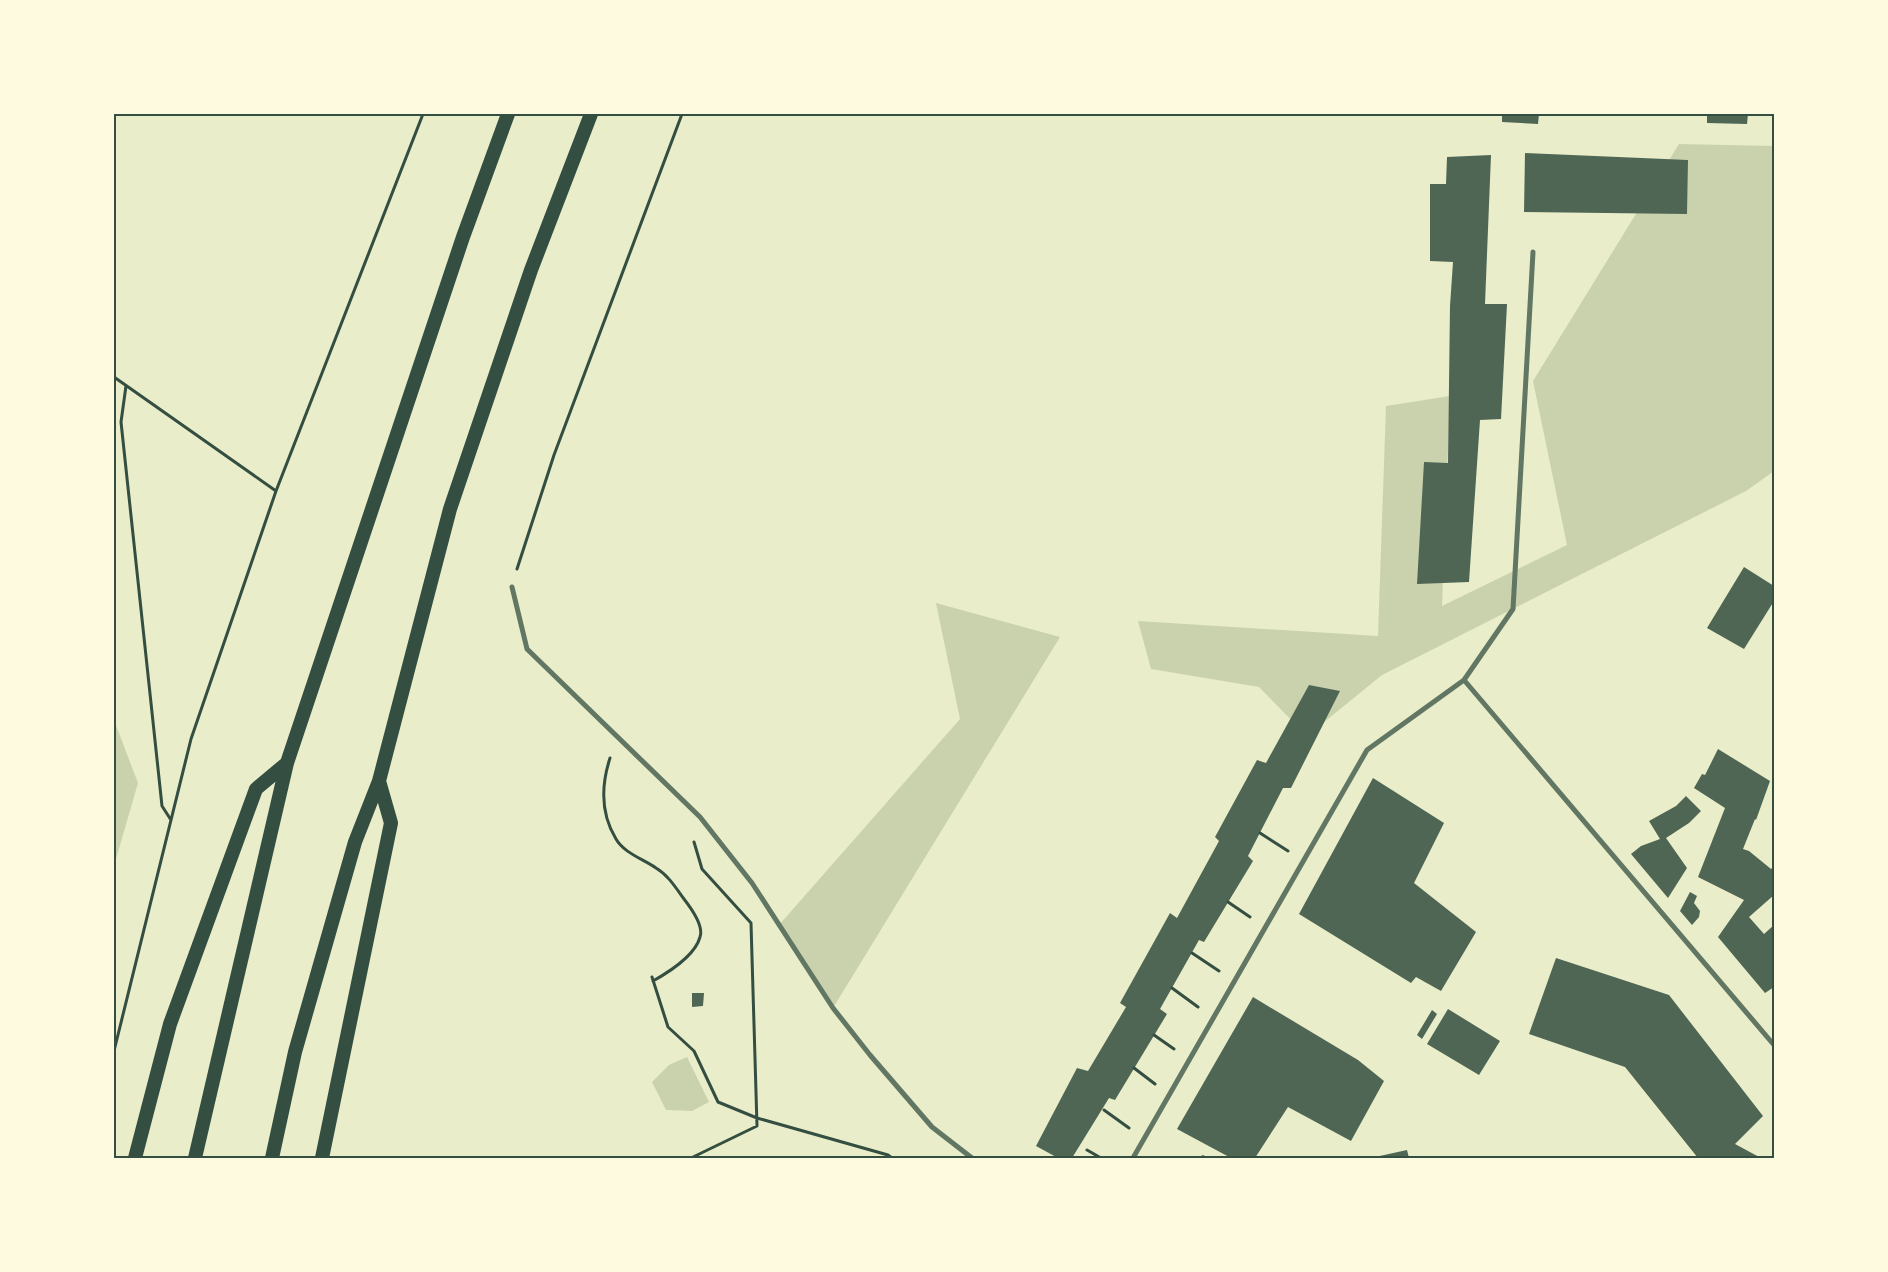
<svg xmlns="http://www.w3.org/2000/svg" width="1888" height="1272" font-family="Commissioner,sans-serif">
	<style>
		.green { fill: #cad2ad }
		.building { fill: #4f6655 }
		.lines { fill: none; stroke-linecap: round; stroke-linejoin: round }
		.path { stroke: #344e41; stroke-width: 3 }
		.service { stroke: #617663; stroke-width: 4 }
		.minor { stroke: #617663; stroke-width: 5 }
		.trunk { stroke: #344e41; stroke-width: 14 }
		.neatline { fill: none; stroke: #344e41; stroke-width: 2 }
	</style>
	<rect width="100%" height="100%" fill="#e9edc9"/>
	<path class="green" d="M1679 144 1774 146V471L1746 491 1382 675 1307 736 1259 687 1151 669 1138 621 1378 636 1386 406 1450 396 1442 606 1567 545 1533 381Z
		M936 603 1060 637 833 1008 779 925 960 719Z
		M114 720 138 783 114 866Z
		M687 1057 709 1102 692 1111 666 1110 652 1082 669 1065Z"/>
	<path class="building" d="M1502 114H1539L1538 124 1502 122Z
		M1707 114H1748L1747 124 1707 123Z
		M1525 153 1688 160 1687 214 1524 212Z
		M1491 155 1485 304H1507L1501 419 1480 420 1469 582 1417 584 1424 462 1448 463 1450 306 1453 262 1430 261V184H1446L1447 157Z
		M1744 567 1774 586V601L1744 649 1707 628Z
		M1309 685 1340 691 1291 788H1283L1248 856 1253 861 1204 942 1199 940 1160 1009 1167 1014 1115 1100 1109 1098 1072 1158H1058L1036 1146 1077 1068 1088 1071 1126 1007 1120 1003 1170 913 1177 918 1219 841 1215 837 1257 760 1266 763Z
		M1718 749 1770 781 1756 820 1755 819 1743 849 1749 851 1771 869 1774 866V895L1749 917 1764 934 1774 925V987L1765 993 1718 937 1744 900 1698 877 1725 808 1694 788 1702 774 1705 775Z
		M1373 778 1444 823 1414 883 1476 932 1441 991 1416 977 1411 983 1299 914Z
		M1686 796 1701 811 1689 823 1666 838 1687 868 1668 898 1631 854 1641 846 1660 839 1649 821 1676 806Z
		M1690 892 1697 896 1694 903 1700 911 1699 917 1692 925 1680 911Z
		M1556 958 1669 995 1763 1116 1735 1144 1761 1158H1698L1625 1067 1529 1034Z
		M692 993H704L703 1006 692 1007Z
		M1253 997 1358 1060 1384 1081 1351 1141 1288 1107 1255 1158H1231L1177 1129Z
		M1448 1009 1500 1041 1479 1075 1427 1044Z
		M1432 1010 1437 1014 1422 1039 1417 1035Z
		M1407 1150 1409 1158H1375V1157Z"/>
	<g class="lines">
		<path class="path" d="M114 377 276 491 191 739 114 1051
			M126 386 121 422 162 806 171 820
			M276 491 423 114
			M517 569 554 455 682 114
			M610 758C601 786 600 813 616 839 624 853 643 859 656 868 668 875 676 888 684 899 691 908 704 926 700 937 695 956 669 972 653 981
			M1260 833 1288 851
			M1228 902 1250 917
			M1192 953 1219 971
			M652 977 668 1027 694 1051 718 1102 757 1118 888 1155 892 1158
			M1172 988 1198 1007
			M1154 1035 1174 1049
			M1134 1068 1155 1084
			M1104 1110 1129 1128
			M1087 1150 1101 1158
			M691 1158 757 1126 751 923 702 869 694 842"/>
		<path class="service" d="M1202 1158 1203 1157"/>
		<path class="minor" d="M512 587 527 649 700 817 752 883 833 1008 870 1055 932 1127 972 1158
			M1464 680 1774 1045
			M1133 1158 1367 750 1464 680 1513 609 1533 252"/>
		<path class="trunk" d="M135 1158 170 1024 256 789 287 763
			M195 1158 287 763 463 237 508 114
			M272 1158 295 1052 355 842 379 781 450 509 531 270 591 114
			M322 1158 391 823 379 781"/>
	</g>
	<rect width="1888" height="1272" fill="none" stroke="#fefae0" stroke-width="230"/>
	<rect x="115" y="115" width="1658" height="1042" class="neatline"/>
</svg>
